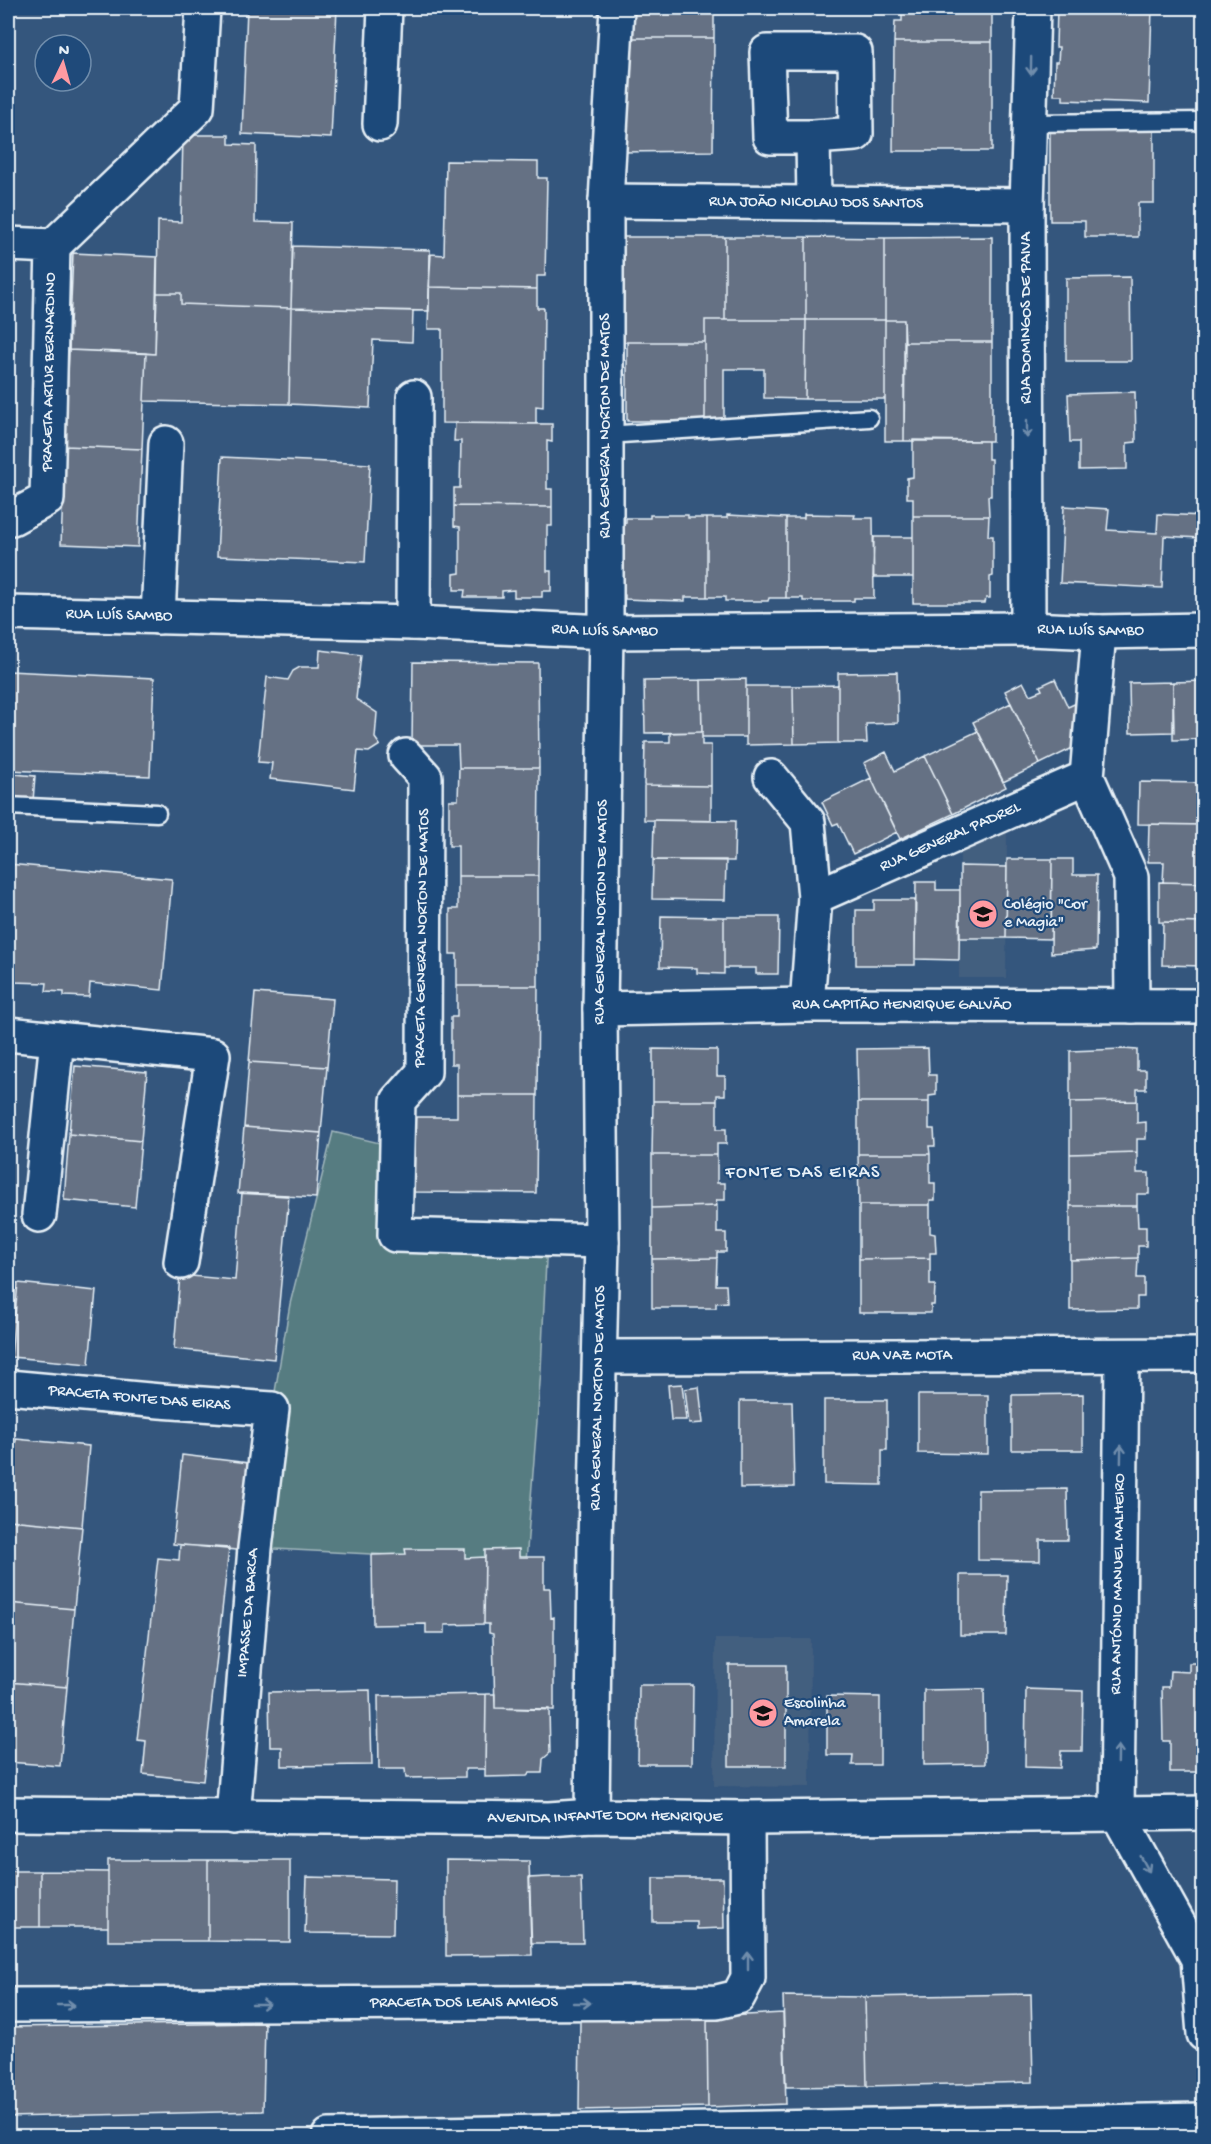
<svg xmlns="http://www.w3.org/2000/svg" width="1211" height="2144" font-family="'Gochi Hand',sans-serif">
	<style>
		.built { fill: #435e7f }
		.green { fill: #577c81; stroke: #a0b6bc; stroke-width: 1.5 }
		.building { fill: #657184; stroke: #e8f1f8; stroke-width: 1.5 }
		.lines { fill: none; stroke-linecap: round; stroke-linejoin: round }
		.lane-casing { stroke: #e8f1f8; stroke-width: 21 }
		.street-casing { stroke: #e8f1f8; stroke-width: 38 }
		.secondary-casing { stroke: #e8f1f8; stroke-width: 38 }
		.lane { stroke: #1f4a7a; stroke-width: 16 }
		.street { stroke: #1f4a7a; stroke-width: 33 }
		.secondary { stroke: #1f4a7a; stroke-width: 33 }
		.oneway { stroke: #6f8dac }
		.labels { text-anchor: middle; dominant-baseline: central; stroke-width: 4.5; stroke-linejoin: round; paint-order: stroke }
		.street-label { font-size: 16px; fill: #e8f1f8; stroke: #1f4a7a }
		.poi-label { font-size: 16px; fill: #e8f1f8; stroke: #1f4a7a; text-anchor: start }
		.neighbourhood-label { font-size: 18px; letter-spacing: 1.5px; fill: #e8f1f8; stroke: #1f4a7a }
	</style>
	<rect width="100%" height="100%" fill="#34567d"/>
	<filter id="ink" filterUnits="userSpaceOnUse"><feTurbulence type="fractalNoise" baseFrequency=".0167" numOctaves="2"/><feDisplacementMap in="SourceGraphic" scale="12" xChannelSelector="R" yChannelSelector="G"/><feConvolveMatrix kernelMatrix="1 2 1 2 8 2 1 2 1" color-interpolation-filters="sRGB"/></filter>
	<g filter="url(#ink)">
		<path class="built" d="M1007 830 1006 978H959L960 851Z
			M715 1639H811L810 1787 714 1786Z"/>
		<path class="green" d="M333 1132 384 1144 396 1235 547 1239 541 1370 526 1562 255 1548 272 1409 290 1304Z"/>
		<path class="building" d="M247 8H337L331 138 242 134Z
			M633 8H714V38H632Z
			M776 8H807V11L787 12 786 8Z
			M807 8H827V12L807 11Z
			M902 8H992V42H894L895 21H902Z
			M1057 8H1152L1149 103 1063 100V95H1054L1055 62H1058L1059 47H1056Z
			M620 38H714L713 151 619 152Z
			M894 42H992V151H893Z
			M1050 127H1154V203H1138V237H1085V221H1050Z
			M183 135H229V144L256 145 255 222 293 223 291 308 181 304V293H157L158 221 181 222Z
			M446 161 538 162V178H547L545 276H537V289L429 287 431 254 444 255Z
			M618 237H725V320H705V342H619Z
			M725 237H806V320H725Z
			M806 237 885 238V320H806Z
			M992 237V342H905L904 320H885V238Z
			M293 246 430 250 429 311 291 308Z
			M73 253 157 257 155 354 69 350Z
			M1130 277 1131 361H1066V278Z
			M429 287 537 289V308H544L543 407 536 406V424L442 423V329H428Z
			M157 293H181V304L291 308 289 404 144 401 146 353 155 354Z
			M291 308 413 311 412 342 373 340 370 408 289 404Z
			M705 320H806L805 399 764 398V369H724V421H705Z
			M806 320H885V399H805Z
			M885 320H904V441H885Z
			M627 342H705V421H627Z
			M905 342H992V441H904Z
			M69 350 146 353 142 449 65 446Z
			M1135 392 1136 442 1127 443V469L1079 470V442H1070L1068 394Z
			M455 423 552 424V442L547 441V489H552V507L454 506V488H460L461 441H454Z
			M913 440 988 441V459H991V496H988L989 516H913V498H907V478L913 477Z
			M65 446 142 449 138 547 61 544Z
			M222 457 370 464 365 562 217 556Z
			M454 506 552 507V526H547V571H551V591H542V597H514V590L502 591V597H464L465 590H454V574L460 573V527L454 526Z
			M1064 506 1109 509 1107 530 1157 533 1158 514 1204 516V549H1199L1200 538 1164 536 1162 588 1060 583Z
			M804 514 855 515 854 518H873L874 598H854V601H803V598H786V518H804Z
			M650 515H688V518H707V597H685V601L649 600 625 599V595L621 594 620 559H624V553H620V523H626V518H650Z
			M727 515 786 518V598H769L768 601H725V597H707V518H727Z
			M913 516H989L988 536H993V576L990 577V598H986L985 603H913Z
			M874 537H913V577H873Z
			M320 650 361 655 356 699 377 713 375 738 380 745 369 752 358 751 354 789 270 779 272 763 258 762 267 677 288 680 293 671 300 667H319Z
			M413 662 538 663 539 768H459L458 745H412Z
			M8 671 154 678 150 776 8 770Z
			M897 672 898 723 866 724 867 743H838V673Z
			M746 679V737H702L701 680Z
			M1055 679 1068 707 1085 699V742L1040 764 1005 691 1023 682 1030 695 1042 690 1040 686Z
			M701 680 702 732 645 733 644 681Z
			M1204 681V739L1173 740V682Z
			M1173 682 1174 732 1130 733 1129 683Z
			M838 685V743L794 744 793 686Z
			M746 686H793L794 744 746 745Z
			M1011 703 1040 764 1003 782 973 722Z
			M978 731 1006 787 953 814 925 756Z
			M702 732V745H711V786L644 785 645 742H670V733Z
			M886 752 895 771 925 756 953 814 900 839 864 763Z
			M459 768H539L538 876H458V846H449V800H458Z
			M14 774 35 776 33 801 13 799Z
			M871 778 897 832 853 854 838 823 833 825 822 802Z
			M1139 782 1204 783V825L1138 824Z
			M644 785 711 786V821L644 820Z
			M654 820 735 821 734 861 653 860Z
			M1149 824 1204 825V883L1163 882 1164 862H1148Z
			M1007 859H1052L1051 939 1006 938Z
			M1052 859H1073V875H1097L1096 950 1051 953Z
			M653 860H726L725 900 652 899Z
			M8 864 172 879 162 990 90 983 89 997 64 996V992L46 991 47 983 13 982 14 976H8Z
			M960 866 1007 867 1006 938H960Z
			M458 876H538V986H457V954H450V909H458Z
			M916 882H936V890H960L959 960 915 959Z
			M1159 882 1204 883V923L1159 922Z
			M874 900H915V965H856V910H874Z
			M661 916 724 917V974L697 973V968L660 967Z
			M724 917H779L778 974H756V968H724Z
			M1163 922 1204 923V966L1162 965Z
			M457 986H538L537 1095H457V1064H451V1017H457Z
			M255 993 333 999 327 1067 249 1062Z
			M928 1048 929 1075H936V1095L929 1096V1102H858L857 1049Z
			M653 1049 717 1050V1076H725V1095H717V1101H653Z
			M1123 1049 1137 1050V1070H1146V1089H1137V1101L1070 1102V1051Z
			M249 1062 327 1067 321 1133 244 1127Z
			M75 1066 147 1072 141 1141 69 1134Z
			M457 1095H537L536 1193 414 1192V1117H457Z
			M653 1101H717V1129H726V1144H717V1155H652Z
			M1137 1101V1123L1146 1122V1139H1137V1152L1070 1154V1102Z
			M858 1102H929V1129H934L935 1146H929L930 1154H858Z
			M244 1127 321 1133 316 1198 238 1193Z
			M69 1134 141 1141 135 1207 64 1200Z
			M1137 1152V1173H1149V1194H1137V1206H1070V1154Z
			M858 1154H930V1183H935V1200H930V1205H859Z
			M652 1155H717V1183H725V1200H716L717 1206 652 1208Z
			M242 1193 289 1195 274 1359 174 1349 180 1275 235 1280Z
			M859 1205H930V1233L935 1234 936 1253H930V1258L859 1259Z
			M715 1206H717V1233H726V1252H717V1258L652 1259V1208Z
			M1070 1206H1137L1138 1227H1146V1246H1138V1258L1070 1260Z
			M717 1258 716 1285H726L727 1302 716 1303V1308H652V1259Z
			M930 1258V1285H935L934 1305H931V1313H859V1259Z
			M1138 1258 1137 1278H1144V1297H1137V1309L1070 1310V1260Z
			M8 1282 18 1283 11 1357 8 1356Z
			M18 1283 96 1291 89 1364 11 1357Z
			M682 1384 686 1420H671L668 1385Z
			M699 1387 703 1423 689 1424 685 1389Z
			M1083 1394V1450H1012V1395Z
			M918 1395H988V1454L918 1453Z
			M824 1400H887V1450H882V1485L824 1484Z
			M740 1401H792L794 1487 740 1488Z
			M16 1439 89 1446 82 1527 9 1520Z
			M182 1455 257 1464 247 1551 173 1544Z
			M1067 1489 1068 1540H1040V1561L978 1560V1490Z
			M9 1520 82 1527 74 1609 8 1603Z
			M180 1545 229 1548 203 1781 143 1774 146 1741 137 1740 158 1558 179 1560Z
			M405 1549H465V1558L485 1557 484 1624 445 1625V1633H426V1624L373 1625 372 1555 406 1554Z
			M519 1549V1557H544V1588H550L551 1618 554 1617V1710L495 1708 493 1634 489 1633V1624H484L485 1550Z
			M960 1575H1007L1006 1635H960Z
			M8 1603 74 1609 67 1687 8 1682Z
			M1189 1663H1204V1772H1170V1741H1163L1162 1687H1169L1170 1671 1189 1672Z
			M729 1665H786V1766H729Z
			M8 1682 67 1687 60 1766 8 1762Z
			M639 1685H693L692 1764H638Z
			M984 1689 985 1764 924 1765V1690Z
			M1026 1689 1083 1691 1082 1751H1061L1060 1768 1025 1767Z
			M370 1690 372 1765 282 1766V1747H270L269 1692Z
			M486 1694H495V1708L549 1709 550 1753 543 1759 542 1773H530L527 1776 485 1777Z
			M486 1694 485 1769H465V1777L406 1778 405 1769H379L378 1696Z
			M827 1696 880 1697V1765H852L853 1755H827Z
			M108 1860H208V1941H108Z
			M208 1860H290V1942L208 1941Z
			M446 1860 529 1861 532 1955 446 1956Z
			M8 1871H40V1927H8Z
			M40 1871 108 1872V1927H40Z
			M307 1877 394 1879 393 1934 305 1933Z
			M547 1877H581L583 1943H531L529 1878Z
			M653 1878H723L724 1928 697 1929V1922H653Z
			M1031 1994 1033 2082 867 2086 865 1997Z
			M783 1996 865 1997 867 2086 786 2087Z
			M783 2013 786 2104 708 2107 707 2017Z
			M707 2017 708 2107 579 2110 580 2019Z
			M265 2023 263 2111 8 2117V2027Z"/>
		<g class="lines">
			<g class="lane-casing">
				<path id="lane" d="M1030 123 1204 121
					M606 435 869 418
					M8 806 157 813"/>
			</g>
			<g class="street-casing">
				<g id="street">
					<path d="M380 124 385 8"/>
					<path d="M813 137 856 134 855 52H767L770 137H813L814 203"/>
					<path id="s1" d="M606 201 1027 205"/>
					<path d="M8 244 53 246 47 499 12 518 8 514"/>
					<path d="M53 246 197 108 203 8"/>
					<path id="s2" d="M8 613 413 623 606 632 1028 629 1099 632 1204 630"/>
					<path d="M158 617 166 443"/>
					<path d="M413 623 414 397"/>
					<path d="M1028 629 1027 205 1033 8"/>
					<path d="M1099 632 1087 777 1131 877 1132 1006"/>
					<path d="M406 756 425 777 424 1072 398 1101 395 1235 602 1241"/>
					<path d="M771 777 808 822 815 897"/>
					<path id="s3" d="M807 1005 815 897 1087 777"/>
					<path id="s4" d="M600 1009 807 1005 1204 1006"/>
					<path d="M8 1034 213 1055 181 1262"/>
					<path d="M39 1215 57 1039"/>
					<path d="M1122 1356 1117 1813 1198 1959 1204 2034"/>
					<path id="s5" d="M600 1357 1204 1355"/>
					<path id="s6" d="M8 1387 160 1401 272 1409 255 1548 233 1817"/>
					<path id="s7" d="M592 1816 595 1542 602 1241 600 1009 606 632V201L617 8"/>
					<path id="s8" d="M8 2005 717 2002 738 1997 748 1978 747 1818"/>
					<path d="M329 2136 1204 2120"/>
				</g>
			</g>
			<g class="secondary-casing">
				<g id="secondary">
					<path id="s9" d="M8 1814 549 1819 592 1816 747 1818 1204 1813"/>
				</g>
			</g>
			<use href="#lane" class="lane"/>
			<use href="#street" class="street"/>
			<use href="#secondary" class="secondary"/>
		</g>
		<defs><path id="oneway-shaft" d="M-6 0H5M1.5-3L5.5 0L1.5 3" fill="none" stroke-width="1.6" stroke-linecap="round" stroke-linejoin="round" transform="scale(1.5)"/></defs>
		<g class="oneway">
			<use href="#oneway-shaft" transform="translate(1031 66) rotate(91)"/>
			<use href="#oneway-shaft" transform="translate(1027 429) rotate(90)"/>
			<use href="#oneway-shaft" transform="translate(1121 1454) rotate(-89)"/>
			<use href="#oneway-shaft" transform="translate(1118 1754) rotate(-89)"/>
			<use href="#oneway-shaft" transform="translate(1145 1864) rotate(61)"/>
			<use href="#oneway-shaft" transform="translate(748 1961) rotate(-90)"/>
			<use href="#oneway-shaft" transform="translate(582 2003)"/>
			<use href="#oneway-shaft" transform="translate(261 2004)"/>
			<use href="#oneway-shaft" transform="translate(66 2005)"/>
		</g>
	</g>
	<defs>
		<g id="school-disc" transform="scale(1.5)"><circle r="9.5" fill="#ff9aa2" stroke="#1f4a7a"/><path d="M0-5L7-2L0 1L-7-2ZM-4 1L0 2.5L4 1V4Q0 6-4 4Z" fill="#111"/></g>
	</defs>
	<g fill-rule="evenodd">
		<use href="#school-disc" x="983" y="914"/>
		<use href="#school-disc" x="763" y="1713"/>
	</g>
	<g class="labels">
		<g class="street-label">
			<text stroke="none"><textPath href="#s1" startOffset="210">RUA JOÃO NICOLAU DOS SANTOS</textPath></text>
			<text transform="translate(1027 318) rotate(-90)">RUA DOMINGOS DE PAIVA</text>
			<text transform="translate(50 372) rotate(-89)">PRACETA ARTUR BERNARDINO</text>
			<text transform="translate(606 426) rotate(-90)">RUA GENERAL NORTON DE MATOS</text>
			<text stroke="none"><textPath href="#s2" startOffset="111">RUA LUÍS SAMBO</textPath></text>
			<text stroke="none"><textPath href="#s2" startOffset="1083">RUA LUÍS SAMBO</textPath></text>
			<text stroke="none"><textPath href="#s2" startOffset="597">RUA LUÍS SAMBO</textPath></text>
			<text stroke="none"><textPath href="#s3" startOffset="256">RUA GENERAL PADREL</textPath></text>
			<text stroke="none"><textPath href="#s7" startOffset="904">RUA GENERAL NORTON DE MATOS</textPath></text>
			<text transform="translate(423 938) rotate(-89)">PRACETA GENERAL NORTON DE MATOS</text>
			<text stroke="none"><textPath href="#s4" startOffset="302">RUA CAPITÃO HENRIQUE GALVÃO</textPath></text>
			<text stroke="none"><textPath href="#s5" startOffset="302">RUA VAZ MOTA</textPath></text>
			<text stroke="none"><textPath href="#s6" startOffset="132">PRACETA FONTE DAS EIRAS</textPath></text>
			<text stroke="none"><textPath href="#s7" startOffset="418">RUA GENERAL NORTON DE MATOS</textPath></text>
			<text transform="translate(1119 1584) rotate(-89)">RUA ANTÓNIO MANUEL MALHEIRO</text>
			<text transform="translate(249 1613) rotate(-85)">IMPASSE DA BARCA</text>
			<text stroke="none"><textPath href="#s9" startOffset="597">AVENIDA INFANTE DOM HENRIQUE</textPath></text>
			<text stroke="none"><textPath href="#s8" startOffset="456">PRACETA DOS LEAIS AMIGOS</textPath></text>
		</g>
		<g class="poi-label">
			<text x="1004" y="905">Colégio "Cor<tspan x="1004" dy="18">e Magia"</tspan></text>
			<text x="784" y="1704">Escolinha<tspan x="784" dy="18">Amarela</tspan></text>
		</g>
		<g class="neighbourhood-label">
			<text x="803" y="1173">FONTE DAS EIRAS</text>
		</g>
	</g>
	<rect width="1211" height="2144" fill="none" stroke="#1f4a7a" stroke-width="30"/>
	<rect x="15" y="15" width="1181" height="2114" fill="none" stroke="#e8f1f8" stroke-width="2" filter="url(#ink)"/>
	<g transform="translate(63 63) rotate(5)"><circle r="28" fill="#1f4a7a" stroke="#6f8dac" stroke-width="1.5"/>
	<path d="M0-4.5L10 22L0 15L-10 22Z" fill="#ff9aa2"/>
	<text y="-9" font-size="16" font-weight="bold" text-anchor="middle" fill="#e8f1f8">N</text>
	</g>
</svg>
